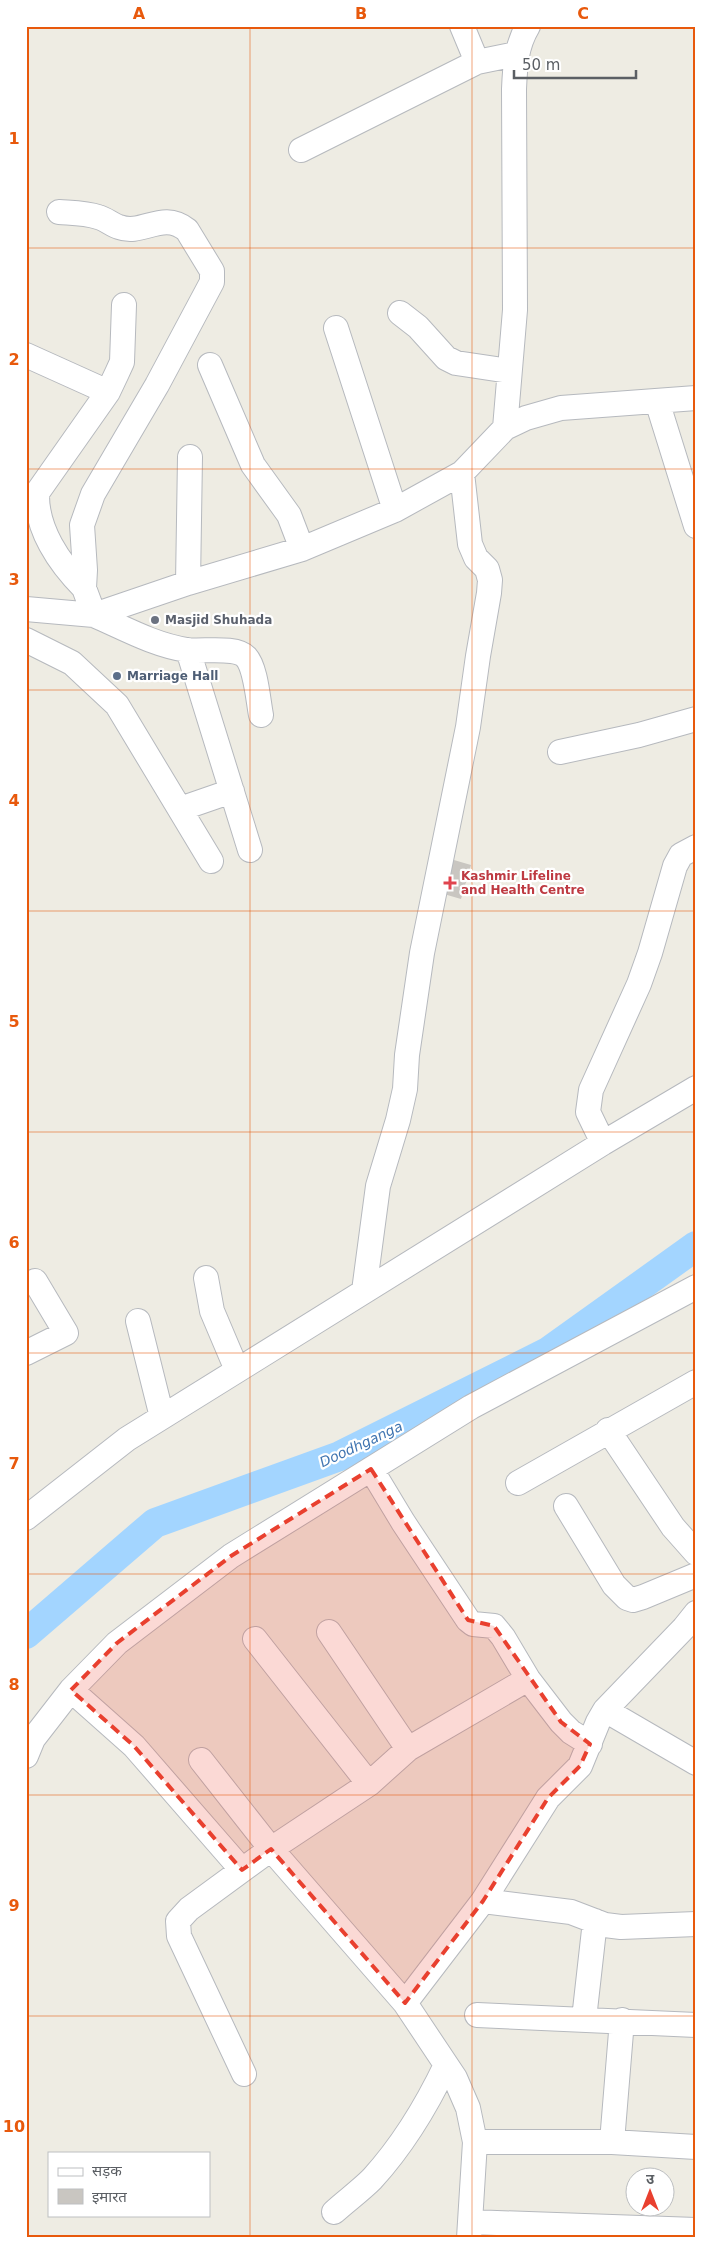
<svg xmlns="http://www.w3.org/2000/svg" width="722" height="2264" font-family="'DejaVu Sans','Noto Sans Devanagari',sans-serif">
	<style>
		.lines { fill: none; stroke-linecap: round; stroke-linejoin: round }
		.river { stroke: #a3d5ff; stroke-width: 30 }
		.building { fill: #c9c6c1 }
		.minor-casing { stroke: #b6b9be; stroke-width: 26 }
		.minor { stroke: #fff; stroke-width: 24 }
		.marked { fill: #e9402f; fill-opacity: 0.2; stroke: #e9402f; stroke-width: 4; stroke-dasharray: 10 6; stroke-linejoin: round }
		.grid { fill: none; stroke: #e8590c; stroke-width: 1; stroke-opacity: 0.55 }
		.worship-dot { fill: #6b7280; stroke: #fff; stroke-width: 2 }
		.service-dot { fill: #5c6f8a; stroke: #fff; stroke-width: 2 }
		.health-dot { fill: #e0444e; stroke: #fff; stroke-width: 2 }
		.labels { text-anchor: middle; dominant-baseline: central; stroke-width: 4.5; stroke-linejoin: round; paint-order: stroke }
		.worship-label { font-size: 12px; font-weight: bold; fill: #5b616d; stroke: #fff; text-anchor: start }
		.service-label { font-size: 12px; font-weight: bold; fill: #4e5e75; stroke: #fff; text-anchor: start }
		.health-label { font-size: 12px; font-weight: bold; fill: #be3a42; stroke: #fff; text-anchor: start }
		.water-label { font-size: 14px; font-style: italic; fill: #4075b1; stroke: #fff }
		.neatline { fill: none; stroke: #e8590c; stroke-width: 2 }
		.grid-label { font-size: 16px; text-anchor: middle; font-weight: bold; fill: #e8590c }
	</style>
	<rect width="100%" height="100%" fill="#eeece3"/>
	<g class="lines">
		<path class="river" d="M26 1634 155 1523 340 1456 548 1352 696 1246"/>
	</g>
	<path class="building" d="M447 858 471 865 461 899 437 892Z"/>
	<g class="lines">
		<g class="minor-casing">
			<path id="minor" d="M462 26 477 62 516 54
				M301 150 477 62
				M59 212C72 213 86 213 98 217 106 219 112 225 119 227 143 236 162 210 187 230L212 271V282L157 385 93 494 82 525 85 570 84 588 94 615C124 628 154 645 187 650 202 652 236 646 246 657 256 668 258 700 261 715
				M400 313 418 327 446 358 456 363 509 371
				M336 328 395 510
				M26 355 108 392
				M210 365 253 465 289 515 302 549
				M657 401 696 526
				M505 428 515 310 514 89C515 66 516 46 528 26
				M188 583 190 457
				M84 588C59 563 36 529 37 493L108 392 117 373 122 362 124 305
				M26 609 94 615 188 583 302 549 395 510 462 473 505 428 526 418 561 408 696 398
				M26 640 72 663 117 705 211 861
				M188 650 250 850
				M560 752 639 735 696 719
				M180 809 232 791
				M603 1143 588 1112 591 1090 639 984 650 953 675 866 681 855 696 847
				M206 1278 212 1311 237 1370
				M364 1291 378 1186 398 1120 405 1089 407 1055 422 953 468 727 478 656 489 593 490 580 487 569 476 558 470 544 462 473
				M138 1321 162 1417
				M26 1353 66 1333 35 1281
				M608 1430 673 1527 696 1553
				M371 1469 403 1522 468 1620 473 1624 494 1626 503 1637 528 1679 561 1722 571 1732 590 1744
				M518 1483 696 1382
				M566 1506 614 1585 627 1598 633 1600 643 1597 696 1575
				M26 1518 127 1439 603 1143 696 1088
				M329 1632 408 1749
				M255 1639 369 1784
				M71 1690 134 1746 242 1870
				M605 1710 696 1763
				M26 1756 33 1739 71 1690 117 1643 231 1556 471 1407 696 1287
				M201 1760 271 1849 405 2003 455 2078 468 2108 475 2142 469 2238
				M483 1901 571 1912 605 1925 621 1927 696 1924
				M405 2003 483 1901 548 1798 580 1766 598 1722 605 1710 684 1628 696 1613
				M477 2015 696 2025
				M584 2019 595 1921
				M244 2074 179 1936 178 1921 189 1909 271 1849 369 1784 408 1749 528 1679
				M475 2142H612L696 2147
				M612 2142 622 2020
				M334 2212C346 2201 360 2191 372 2179 403 2145 426 2107 446 2065
				M471 2222 696 2230"/>
		</g>
		<use href="#minor" class="minor"/>
	</g>
	<path class="marked" d="M371 1469 468 1620 494 1626 561 1722 590 1744 580 1766 548 1798 483 1901 405 2003 271 1849 242 1870 134 1746 71 1690 117 1643 231 1556Z"/>
	<path class="grid" d="M250 26V2238M472 26V2238M26 248H696M26 469H696M26 690H696M26 911H696M26 1132H696M26 1353H696M26 1574H696M26 1795H696M26 2016H696"/>
	<circle class="worship-dot" cx="155" cy="620" r="5"/>
	<circle class="service-dot" cx="117" cy="676" r="5"/>
	<path class="health-dot" d="M447.5 875.5h5v5h5v5h-5v5h-5v-5h-5v-5h5z"/>
	<g class="labels">
		<g class="worship-label">
			<text x="165" y="620">Masjid Shuhada</text>
		</g>
		<g class="service-label">
			<text x="127" y="676">Marriage Hall</text>
		</g>
		<g class="health-label">
			<text x="461" y="876">Kashmir Lifeline<tspan x="461" dy="14">and Health Centre</tspan></text>
		</g>
		<g class="water-label">
			<text transform="translate(361 1444) rotate(-25)">Doodhganga</text>
		</g>
	</g>
	<rect width="722" height="2264" fill="none" stroke="#ffffff" stroke-width="55"/>
	<rect x="48" y="2152" width="162" height="65" fill="#ffffff" stroke="#bdbfc1"/>
	<rect x="58" y="2168" width="25" height="8" fill="#ffffff" stroke="#bdbfc1"/>
	<text x="92" y="2176" font-size="15" fill="#5b5f64">सड़क</text>
	<rect x="58" y="2189" width="25" height="15" fill="#c9c6c1" stroke="#bdbfc1"/>
	<text x="92" y="2202" font-size="15" fill="#5b5f64">इमारत</text>
	<g transform="translate(650 2192)"><circle r="24" fill="#ffffff" stroke="#bdbfc1"/>
	<path d="M0-4L9 19L0 12L-9 19Z" fill="#e9402f"/>
	<text y="-8" font-size="14" font-weight="bold" text-anchor="middle" fill="#5b5f64">उ</text>
	</g>
	<path d="M514 70v8h122v-8" fill="none" stroke="#5b5f64" stroke-width="2.5"/>
	<text x="522" y="70" font-size="15" fill="#5b5f64" stroke="#ffffff" stroke-width="4" paint-order="stroke">50 m</text>
	<rect x="28" y="28" width="666" height="2208" class="neatline"/>
	<g class="grid-label">
		<text x="139" y="19">A</text>
		<text x="361" y="19">B</text>
		<text x="583" y="19">C</text>
		<text x="14" y="144">1</text>
		<text x="14" y="365">2</text>
		<text x="14" y="585">3</text>
		<text x="14" y="806">4</text>
		<text x="14" y="1027">5</text>
		<text x="14" y="1248">6</text>
		<text x="14" y="1469">7</text>
		<text x="14" y="1690">8</text>
		<text x="14" y="1911">9</text>
		<text x="14" y="2132">10</text>
	</g>
</svg>
